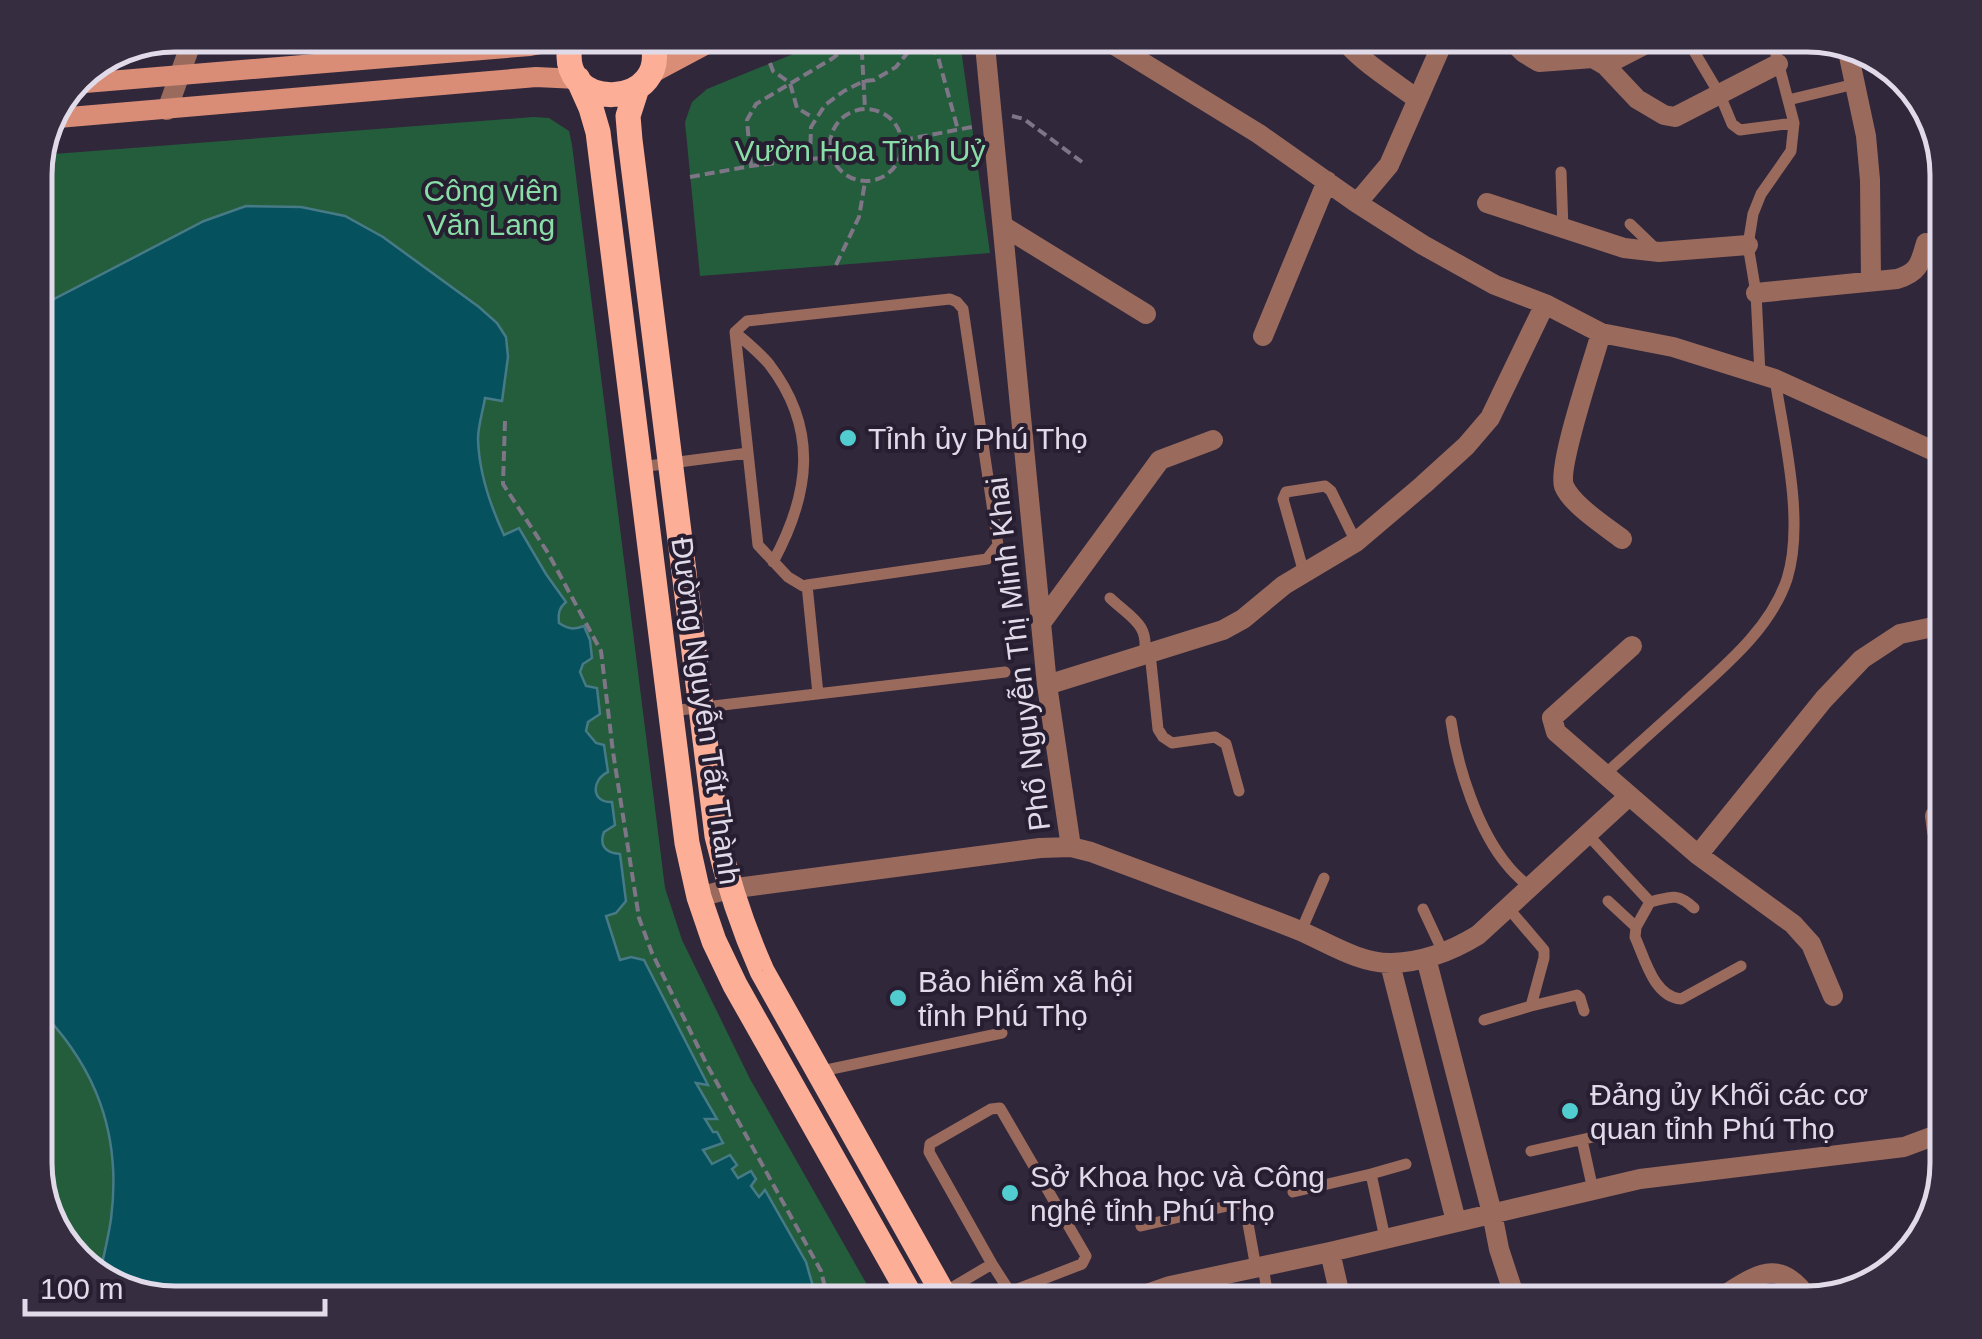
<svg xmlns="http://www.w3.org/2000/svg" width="1982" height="1339" font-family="Helvetica,sans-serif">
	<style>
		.green { fill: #235d3b }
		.water { fill: #05515d; stroke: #477a87; stroke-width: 2.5 }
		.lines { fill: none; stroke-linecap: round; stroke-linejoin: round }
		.path { stroke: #7e7587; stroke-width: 4; stroke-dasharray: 10 5; stroke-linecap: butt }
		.service { stroke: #9a6b5d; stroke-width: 11 }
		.minor { stroke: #9a6b5d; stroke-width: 20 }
		.secondary { stroke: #d98d77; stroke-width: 20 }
		.primary { stroke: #fdae97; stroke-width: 25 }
		.poi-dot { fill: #52cdcf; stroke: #271e31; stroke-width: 4 }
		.labels { text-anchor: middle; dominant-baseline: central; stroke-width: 8; stroke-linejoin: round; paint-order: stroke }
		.park-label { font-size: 30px; fill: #89dea7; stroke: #271e31 }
		.poi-label { font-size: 30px; fill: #e1dbe9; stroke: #271e31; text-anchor: start }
		.street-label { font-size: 30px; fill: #e1dbe9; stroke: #271e31 }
		.rim { fill: none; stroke: #e1dbe9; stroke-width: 5 }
	</style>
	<rect width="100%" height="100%" fill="#31273b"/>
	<path class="green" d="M221 35H318L217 44Z
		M840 35H959L990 253 700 276 685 122 692 102 707 89Z
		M533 117 549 118 569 131 572 145 665 888 682 940 750 1079 878 1304H818L806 1262 764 1191 759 1198 751 1186 750 1171 739 1179 732 1169 712 1165 702 1149 723 1143 713 1133 704 1118 716 1119 695 1082 706 1084 620 960 606 915 619 854C605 853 600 845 604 832L615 824 612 803C587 799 597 787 601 771 603 763 603 753 604 744H597L586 731 588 722 600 714 597 688 586 686 580 672 587 660 584 626C574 630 568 629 559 623L558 613 566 601 546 574 519 529 505 536 491 508 482 474 478 437 497 323 479 307 383 237 246 206 204 221 52 300 35 304V167L41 155Z
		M35 1005C96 1065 122 1134 111 1219 108 1239 103 1260 98 1280L54 1233 35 1172Z"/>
	<path class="water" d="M246 206 301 207 345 216 383 237 479 307 497 323 506 337 508 357 502 401 485 398C483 411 478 426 478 439 479 474 490 505 504 535L519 528 546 574 566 602C559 608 558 613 559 623 568 629 574 630 584 626L590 640 592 658 583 664 580 672 586 686 597 688 600 714 588 722 586 731 596 743 604 745 608 772C591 780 591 803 612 802L615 825 604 832C599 845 605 853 620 854L626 901 616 913 606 916 620 960 631 957 644 960 708 1085 696 1083 717 1119H705L713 1132H717L723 1143 703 1150 712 1164 730 1155 737 1165 732 1169 738 1178 751 1171 756 1179 751 1186 759 1197 765 1190 806 1262 818 1304H176L98 1280C103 1260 108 1239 111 1219 122 1134 96 1065 35 1005V304L52 300 204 221Z"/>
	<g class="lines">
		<path class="path" d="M861 35 865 109
			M770 63 773 71 790 83 797 108 814 118
			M830 145a36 36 0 1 1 72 0a36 36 0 1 1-72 0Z
			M1012 116 1024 119 1082 162
			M903 140 972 127
			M810 159 811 127 825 105 844 91 864 81 874 80 896 67 921 36 929 39 938 57 958 130
			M751 166 747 120 756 104 833 58 861 36
			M690 177 751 166 829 157
			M836 265 859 217 865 182
			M505 421 503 484 548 553 601 651 613 752 639 918 652 953 706 1063 821 1271 829 1304"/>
		<path class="service" d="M1695 53 1720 95 1732 124 1740 130 1794 123
			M1788 100 1855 84
			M1561 172 1563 230
			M1630 224 1656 249
			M950 299 957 302 963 309 998 545 987 559 807 585 803 586 788 577 758 545 735 332 747 321Z
			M735 332C746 342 759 352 769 364 819 429 810 494 773 562
			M1760 375 1756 293 1748 245 1753 214 1761 194 1791 151 1794 123 1771 35
			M640 467 748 453
			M1304 573 1283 499 1286 492 1325 486 1331 491 1356 542
			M807 585 818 694
			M1110 598C1131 618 1150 624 1144 655
			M1150 653 1158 729 1163 737 1172 743 1215 737 1226 744 1239 791
			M671 711 1005 672
			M1451 721C1457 766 1478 831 1508 866 1514 874 1523 881 1530 888
			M1604 775C1631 751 1657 727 1684 703 1722 668 1770 630 1787 579 1805 522 1784 438 1775 379
			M1588 835 1650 902 1636 927 1635 937C1645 959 1654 997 1681 999L1741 966
			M1608 901 1636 927
			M1650 902C1671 897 1677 892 1694 908
			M1423 909 1443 952
			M1301 931 1324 878
			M1531 1006 1577 995 1580 998 1584 1011
			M1484 1020 1531 1006 1544 958V950L1509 909
			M1943 1034 1947 1061
			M817 1072 1002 1033
			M1582 1140 1593 1190
			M1531 1151 1638 1127
			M1293 1192 1371 1174
			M1141 1226 1240 1203 1245 1207 1256 1268
			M1385 1238 1371 1174 1406 1164
			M1263 1266 1269 1304
			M943 1293 992 1264 929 1152 930 1144 991 1109 1000 1108 1086 1256 1082 1264 1010 1292 992 1264"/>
		<path class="minor" d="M984 35 1047 685 1071 847
			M1098 35 1259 134 1357 203 1423 245 1495 285 1545 304 1601 333 1673 347 1775 379 1947 457
			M1342 35C1349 54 1399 85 1417 99
			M1506 35 1524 53 1539 62 1593 58 1605 65 1637 99 1664 115 1675 117 1778 64
			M1847 47 1866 136 1870 180 1871 281
			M1605 65 1663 35
			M167 110 194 35
			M1357 203 1389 165 1446 35
			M1487 203 1624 248 1659 252 1748 245
			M1003 226 1146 314
			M1756 293 1897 279C1919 272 1920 264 1926 243
			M1601 333C1594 359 1557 466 1564 486 1572 505 1605 526 1622 539
			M1263 336 1327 181
			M1041 623 1160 460 1213 440
			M1632 646 1552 718 1556 732 1698 855 1793 924 1811 944 1833 996
			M1047 685 1223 630 1243 619 1284 585 1356 542 1423 485 1466 446 1490 418 1545 304
			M1947 807 1935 816 1937 831 1947 850
			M1698 855 1824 699 1862 659 1900 634 1947 624
			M699 897 729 889 1040 848 1071 847 1091 852C1160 878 1230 903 1298 930 1327 942 1359 964 1392 963 1422 962 1452 951 1478 935L1628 797
			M1426 958 1492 1213 1499 1249 1517 1304
			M1390 964 1456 1221
			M1330 1252 1342 1304
			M1118 1304 1170 1286 1330 1252 1640 1179 1904 1147 1947 1131
			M1709 1304C1750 1282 1777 1248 1811 1303"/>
		<path class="secondary" d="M649 75 724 35
			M73 84 530 46 546 43 560 35
			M58 118 536 77 578 79"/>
		<path class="primary" d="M573 35C545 116 680 113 650 35
			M578 79 591 108 598 132 687 843 699 897 714 941 735 985 915 1304
			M637 88 628 116 630 140 717 836C728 883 742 926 762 971L949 1304"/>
	</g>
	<g class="poi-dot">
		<circle cx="848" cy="438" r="10"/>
		<circle cx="898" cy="998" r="10"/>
		<circle cx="1570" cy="1111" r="10"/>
		<circle cx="1010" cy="1193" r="10"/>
	</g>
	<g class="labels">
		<g class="park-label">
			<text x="860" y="150">Vườn Hoa Tỉnh Uỷ</text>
			<text x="491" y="190">Công viên<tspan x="491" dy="34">Văn Lang</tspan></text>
		</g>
		<g class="poi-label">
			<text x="868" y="438">Tỉnh ủy Phú Thọ</text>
			<text x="918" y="981">Bảo hiểm xã hội<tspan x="918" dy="34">tỉnh Phú Thọ</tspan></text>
			<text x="1590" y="1094">Đảng ủy Khối các cơ<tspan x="1590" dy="34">quan tỉnh Phú Thọ</tspan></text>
			<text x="1030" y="1176">Sở Khoa học và Công<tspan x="1030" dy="34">nghệ tỉnh Phú Thọ</tspan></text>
		</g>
		<g class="street-label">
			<text transform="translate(1018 654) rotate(-97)">Phố Nguyễn Thị Minh Khai</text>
			<text transform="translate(706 711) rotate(82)">Đường Nguyễn Tất Thành</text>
		</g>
	</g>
	<path d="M0 0H1982V1339H0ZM175 52H1807A123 123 0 0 1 1930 175V1163A123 123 0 0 1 1807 1286H175A123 123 0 0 1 52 1163V175A123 123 0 0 1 175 52Z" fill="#362d40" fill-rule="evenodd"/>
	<path class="rim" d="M175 52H1807A123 123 0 0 1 1930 175V1163A123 123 0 0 1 1807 1286H175A123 123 0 0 1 52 1163V175A123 123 0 0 1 175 52Z"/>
	<path d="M25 1299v15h300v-15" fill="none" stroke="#e1dbe9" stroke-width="5"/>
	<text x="40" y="1299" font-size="30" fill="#e1dbe9" stroke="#271e31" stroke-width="8" paint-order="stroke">100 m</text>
</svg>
